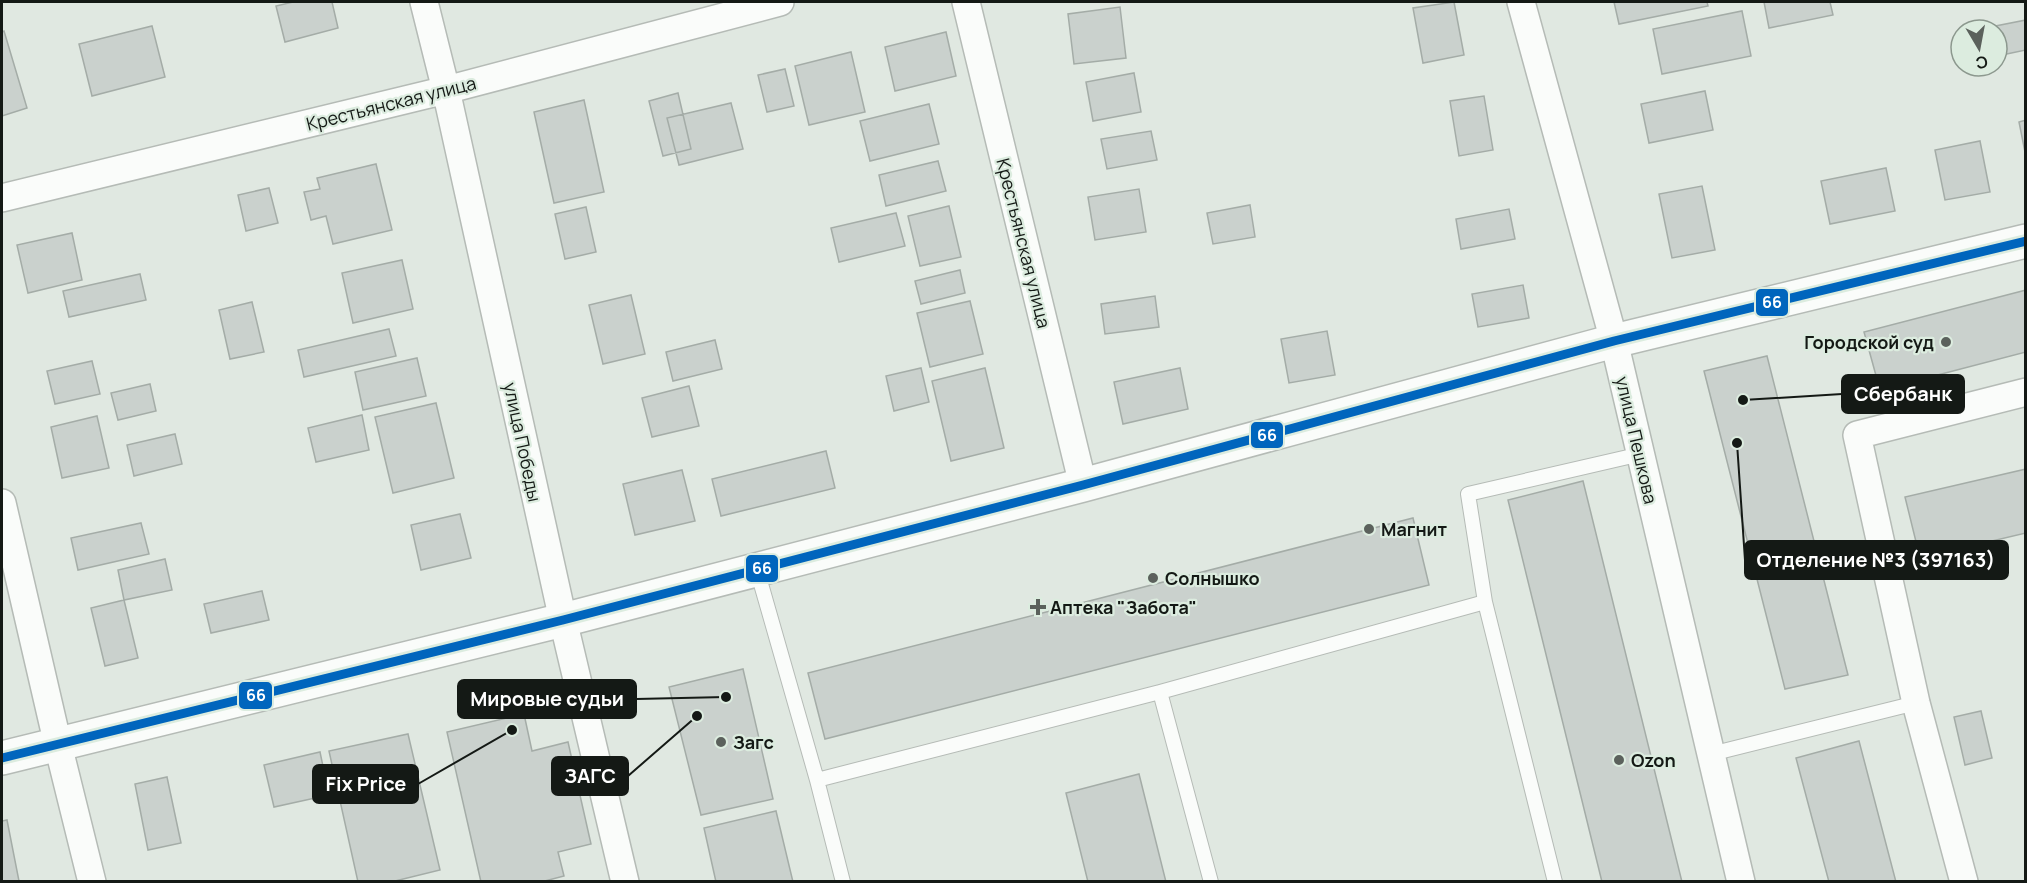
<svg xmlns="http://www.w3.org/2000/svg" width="2027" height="883" font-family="Manrope,sans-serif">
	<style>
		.building { fill: #cad1cd; stroke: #a4aca7; stroke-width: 1.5 }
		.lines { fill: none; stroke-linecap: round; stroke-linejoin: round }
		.lane-casing { stroke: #b5bbb6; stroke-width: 16 }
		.street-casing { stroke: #b5bbb6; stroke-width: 30 }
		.highway-casing { stroke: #b5bbb6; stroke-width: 36 }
		.lane { stroke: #fafcfa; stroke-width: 14 }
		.street { stroke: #fafcfa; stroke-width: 27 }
		.highway { stroke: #fafcfa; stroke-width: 33 }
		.bus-1-casing { stroke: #dcecdf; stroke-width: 14 }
		.bus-1 { stroke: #0065bd; stroke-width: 9 }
		.poi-dot { fill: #5b615c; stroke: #dcecdf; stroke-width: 2 }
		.labels { text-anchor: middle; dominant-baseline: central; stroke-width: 4.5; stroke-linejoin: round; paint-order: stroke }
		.street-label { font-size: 18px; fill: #141915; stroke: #dcecdf }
		.poi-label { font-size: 18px; font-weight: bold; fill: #141915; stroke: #dcecdf; text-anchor: start }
		.leader { fill: none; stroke: #141915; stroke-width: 2 }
		.callout-dot { fill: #141915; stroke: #dcecdf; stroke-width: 2 }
		.callout { fill: #141915; stroke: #141915; stroke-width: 2 }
		.callout-label { font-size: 20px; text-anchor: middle; font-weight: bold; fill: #fff }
		.line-badge { stroke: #dcecdf; stroke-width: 2 }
		.badge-label { font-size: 16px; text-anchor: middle; font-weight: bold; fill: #fff }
	</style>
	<rect width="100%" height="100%" fill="#e0e8e1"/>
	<path class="building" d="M293 2H332L338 28 285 42 276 6Z
		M1454 2 1464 55 1423 63 1413 8Z
		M1614 2H1707L1708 6 1619 24Z
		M1764 2H1830L1833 15 1769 28Z
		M1120 7 1126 58 1074 64 1068 14Z
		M1742 11 1751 56 1662 74 1653 29Z
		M2026 20V50L1997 56V30H1975Z
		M152 26 165 77 92 96 79 44Z
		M4 31 27 108 2 116V32Z
		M946 32 956 76 895 91 885 47Z
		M851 52 865 112 809 125 795 66Z
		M785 69 794 106 767 112 758 75Z
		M1134 73 1141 112 1093 121 1086 82Z
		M1705 91 1713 130 1649 143 1641 104Z
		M678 93 691 149 663 156 649 101Z
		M1484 96 1493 150 1459 156 1450 101Z
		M584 100 604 192 554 203 534 112Z
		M731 103 743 149 679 165 667 118Z
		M929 104 939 144 870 161 860 121Z
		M2026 120V157L2019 122Z
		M1151 131 1157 160 1107 169 1101 139Z
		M1980 141 1990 192 1945 200 1935 150Z
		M938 161 946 191 886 206 879 175Z
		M376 164 392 230 333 244 326 216 311 220 304 192 320 189 317 178Z
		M1886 168 1895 211 1830 224 1821 181Z
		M1702 186 1715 250 1672 258 1659 194Z
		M269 188 278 223 246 231 238 195Z
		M1139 189 1146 232 1095 240 1088 197Z
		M1250 205 1255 237 1213 244 1207 213Z
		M949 206 961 257 920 266 908 216Z
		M586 207 596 252 565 259 555 214Z
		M1509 209 1515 239 1461 249 1456 219Z
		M896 213 905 246 839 262 831 228Z
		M72 233 82 280 28 293 17 245Z
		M402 260 413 309 353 323 342 273Z
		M960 270 965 293 921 304 915 281Z
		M140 274 146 300 69 317 63 291Z
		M1523 285 1529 318 1478 327 1472 294Z
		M2026 290V352L1880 390 1864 332Z
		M631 295 645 354 603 364 589 305Z
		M1155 296 1159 327 1105 334 1101 304Z
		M970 301 983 354 930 367 917 313Z
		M252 302 264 352 230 359 219 310Z
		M389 329 396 356 304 377 298 350Z
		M1327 331 1335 375 1289 383 1281 339Z
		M715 340 722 369 673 381 666 352Z
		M1767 356 1848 675 1785 689 1704 371Z
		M417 358 426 396 363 410 355 372Z
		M92 361 100 394 55 404 47 371Z
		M921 368 929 402 894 411 886 376Z
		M985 368 1004 448 951 461 932 381Z
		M1180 368 1188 409 1123 424 1114 382Z
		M150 384 156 411 118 420 111 393Z
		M689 386 699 426 652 437 642 398Z
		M436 403 454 478 393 493 375 417Z
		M362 415 369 450 316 462 308 428Z
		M97 416 109 468 62 478 51 427Z
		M175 434 182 464 134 476 127 445Z
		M826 451 835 488 721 516 712 479Z
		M2026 469V533L1920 558 1905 497Z
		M682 470 695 521 635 535 623 484Z
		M1583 481 1682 882H1602L1508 500Z
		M460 514 471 558 421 570 411 525Z
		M1413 518 1429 585 825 739 808 673Z
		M141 523 149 554 78 570 71 538Z
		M165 559 172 590 124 600 118 570Z
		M262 591 269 620 211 633 204 604Z
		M124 600 138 658 105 666 91 608Z
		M743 669 773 799 701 815 669 687Z
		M1981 711 1992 758 1965 765 1954 717Z
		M524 714 532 751 568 742 591 844 558 852 564 876 541 882H481L447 732Z
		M408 734 440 870 391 882H358L329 751Z
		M1859 741 1896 882H1829L1796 758Z
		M320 752 329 795 274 807 264 765Z
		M1139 774 1166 882H1088L1066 793Z
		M167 777 181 843 148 850 135 784Z
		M776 811 793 882H716L704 828Z
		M7 820 19 881 17 882H2V821Z"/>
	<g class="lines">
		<g class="lane-casing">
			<path id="lane" d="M757 570 817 780
				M1485 602 1468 494 1641 454
				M1160 692 1211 882
				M1711 754 1916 703
				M843 882 817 780 1160 692 1485 602 1555 882"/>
		</g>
		<g class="street-casing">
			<path id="street" d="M424 2 446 90 563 620 625 882
				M966 2 1083 485
				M1521 2 1614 341 1741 882
				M2 198 446 90 780 2
				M2 503 58 745 92 882
				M1964 882 1916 703 1857 435 2026 392"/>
		</g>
		<g class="highway-casing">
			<path id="highway" d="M2 758 563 620 1083 485 1614 341 2026 241"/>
		</g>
		<use href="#lane" class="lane"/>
		<use href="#street" class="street"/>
		<use href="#highway" class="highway"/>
		<g class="bus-1-casing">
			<path id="bus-1" d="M2 758 563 620 1083 485 1614 341 2026 241"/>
		</g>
		<use href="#bus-1" class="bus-1"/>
	</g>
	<g class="poi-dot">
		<circle cx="1946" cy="342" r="6"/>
		<circle cx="1369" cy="529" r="6"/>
		<circle cx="1153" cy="578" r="6"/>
		<path d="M1035 598h6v6h6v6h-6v6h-6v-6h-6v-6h6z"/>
		<circle cx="721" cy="742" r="6"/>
		<circle cx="1619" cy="760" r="6"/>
	</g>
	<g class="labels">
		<g class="street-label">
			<text transform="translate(391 103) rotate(-14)">Крестьянская улица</text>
			<text transform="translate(1024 243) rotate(76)">Крестьянская улица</text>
			<text transform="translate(1637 440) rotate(77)">улица Пешкова</text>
			<text transform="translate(523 442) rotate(78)">улица Победы</text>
		</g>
		<g class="poi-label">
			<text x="1934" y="342" text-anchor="end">Городской суд</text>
			<text x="1381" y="529">Магнит</text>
			<text x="1165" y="578">Солнышко</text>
			<text x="1050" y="607">Аптека "Забота"</text>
			<text x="733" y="742">Загс</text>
			<text x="1631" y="760">Ozon</text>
		</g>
	</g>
	<path class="leader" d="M1743 400L1842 394M1737 443L1745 560M726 697L636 699M697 716L628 776M512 730L418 784"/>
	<g class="callout-dot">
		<circle cx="1743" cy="400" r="6"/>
		<circle cx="1737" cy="443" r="6"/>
		<circle cx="726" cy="697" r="6"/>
		<circle cx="697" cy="716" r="6"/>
		<circle cx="512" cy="730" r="6"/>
	</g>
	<g class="callout">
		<rect x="1842" y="375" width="122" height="38" rx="6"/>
		<rect x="1745" y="541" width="263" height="38" rx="6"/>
		<rect x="458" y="680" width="178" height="38" rx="6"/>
		<rect x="552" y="757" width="76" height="38" rx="6"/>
		<rect x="313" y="765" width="105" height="38" rx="6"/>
	</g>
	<g class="callout-label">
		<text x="1903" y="401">Сбербанк</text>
		<text x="1876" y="567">Отделение №3 (397163)</text>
		<text x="547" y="706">Мировые судьи</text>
		<text x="590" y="783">ЗАГС</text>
		<text x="366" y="791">Fix Price</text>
	</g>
	<g class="line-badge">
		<rect x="1755" y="288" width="34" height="29" rx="6" fill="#0065bd"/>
		<rect x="1250" y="421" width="34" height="28" rx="6" fill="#0065bd"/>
		<rect x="745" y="554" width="34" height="29" rx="6" fill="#0065bd"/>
		<rect x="238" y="681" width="35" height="29" rx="6" fill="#0065bd"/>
	</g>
	<g class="badge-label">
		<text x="1772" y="308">66</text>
		<text x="1267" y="441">66</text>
		<text x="762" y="574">66</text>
		<text x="256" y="701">66</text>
	</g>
	<rect width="2027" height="883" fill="none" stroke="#141915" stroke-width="6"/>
	<g transform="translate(1979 48) rotate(170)"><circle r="28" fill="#dcecdf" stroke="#8c988e" stroke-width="1.5"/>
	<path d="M0-4.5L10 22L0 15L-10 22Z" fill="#5b615c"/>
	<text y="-9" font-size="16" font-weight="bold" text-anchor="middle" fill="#141915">С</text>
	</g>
</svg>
